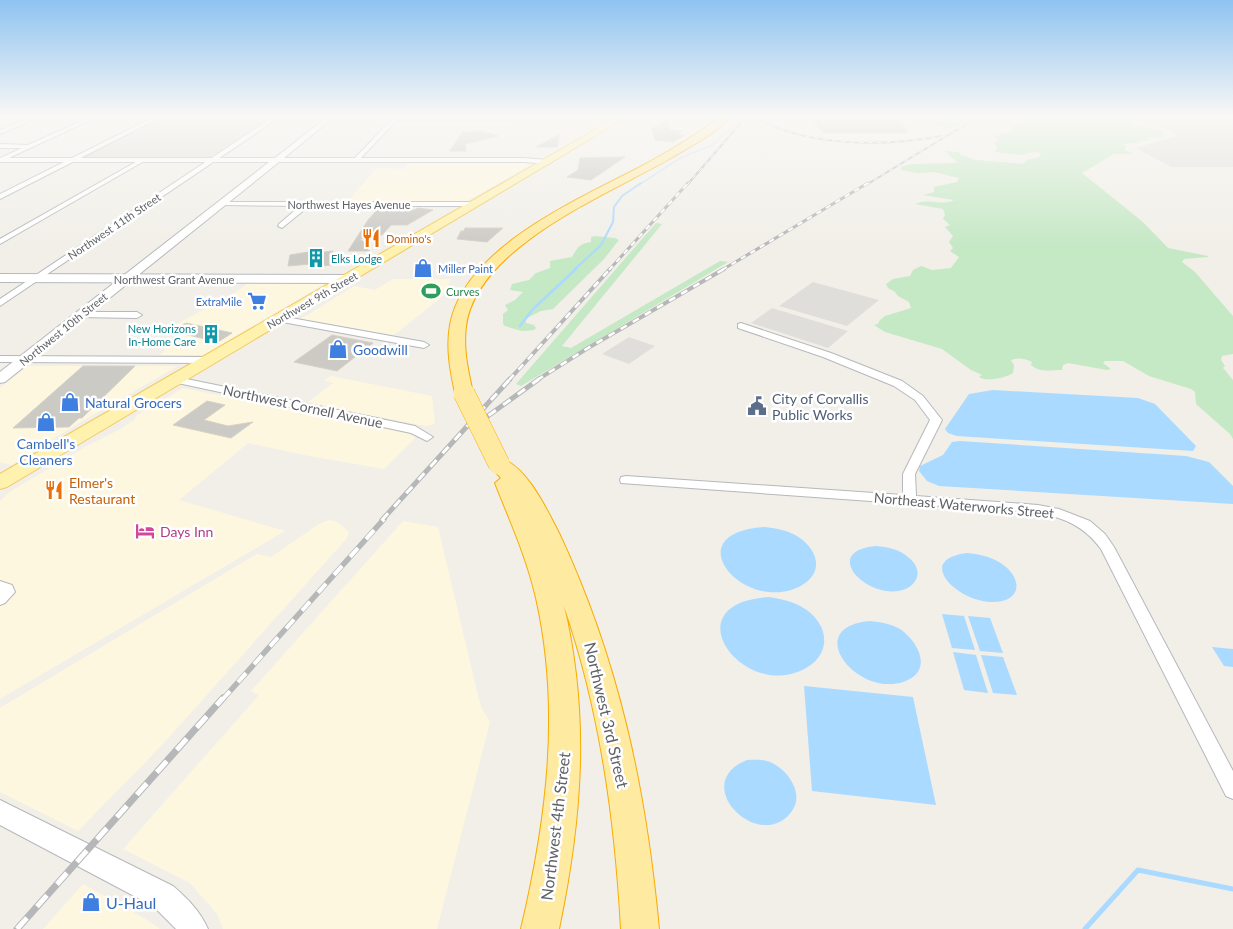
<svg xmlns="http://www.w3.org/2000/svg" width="1233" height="929" font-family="Lato,sans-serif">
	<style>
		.commercial { fill: #fef7e0 }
		.industrial { fill: #e0deda }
		.education { fill: #e1ded6 }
		.green { fill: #c5e8c5 }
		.water { fill: #aadaff }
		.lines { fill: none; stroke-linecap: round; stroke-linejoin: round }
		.stream-far3 { stroke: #aadaff; stroke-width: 1 }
		.stream-far2 { stroke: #aadaff; stroke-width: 2 }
		.stream-far1 { stroke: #aadaff; stroke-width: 2.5 }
		.stream { stroke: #aadaff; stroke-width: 5 }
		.building { fill: #cccac5; stroke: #d6d1c6 }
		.minor-casing { stroke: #b5b8bc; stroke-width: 2 }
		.tertiary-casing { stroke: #b5b8bc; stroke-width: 2 }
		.secondary-casing { stroke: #b6babf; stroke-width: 2 }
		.primary-casing { stroke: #f2c960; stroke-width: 2 }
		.trunk-casing { stroke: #f9ab00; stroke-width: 2 }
		.minor { fill: #fff; fill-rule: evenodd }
		.tertiary { fill: #fff; fill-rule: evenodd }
		.secondary { fill: #fff; fill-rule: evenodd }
		.primary { fill: #fff2af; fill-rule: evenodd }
		.trunk { fill: #feeaa1; fill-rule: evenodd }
		.rail-far5-casing { stroke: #b6b7b8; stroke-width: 2 }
		.rail-far4-casing { stroke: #b6b7b8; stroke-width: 3 }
		.rail-far3-casing { stroke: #b6b7b8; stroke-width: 4 }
		.rail-far2-casing { stroke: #b6b7b8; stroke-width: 5 }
		.rail-far1-casing { stroke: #b6b7b8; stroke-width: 5.5 }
		.rail-casing { stroke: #b6b7b8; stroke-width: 7 }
		.rail-far5 { stroke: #fff; stroke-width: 1; stroke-dasharray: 4.5; stroke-linecap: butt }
		.rail-far4 { stroke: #fff; stroke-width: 2; stroke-dasharray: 5.5; stroke-linecap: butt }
		.rail-far3 { stroke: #fff; stroke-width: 2.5; stroke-dasharray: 7; stroke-linecap: butt }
		.rail-far2 { stroke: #fff; stroke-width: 3; stroke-dasharray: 9; stroke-linecap: butt }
		.rail-far1 { stroke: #fff; stroke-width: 4; stroke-dasharray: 12; stroke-linecap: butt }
		.rail { stroke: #fff; stroke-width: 5; stroke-dasharray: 15; stroke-linecap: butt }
		.trunk-bridge-casing { stroke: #f9ab00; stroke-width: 22; stroke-linecap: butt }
		.trunk-bridge { stroke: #feeaa1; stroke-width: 21 }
		.labels { text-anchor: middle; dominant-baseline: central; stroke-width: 5; stroke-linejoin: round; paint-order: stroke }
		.far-street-label { font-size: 11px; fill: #5f6368; stroke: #fff }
		.far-food-label { font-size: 11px; fill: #c56008; stroke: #fff; text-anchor: start }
		.far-culture-label { font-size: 11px; fill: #0d838f; stroke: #fff; text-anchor: start }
		.far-shop-label { font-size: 11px; fill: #366cbe; stroke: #fff; text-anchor: start }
		.far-leisure-label { font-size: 11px; fill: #27864d; stroke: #fff; text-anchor: start }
		.shop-label { font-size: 14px; fill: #366cbe; stroke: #fff; text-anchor: start }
		.service-label { font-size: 14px; fill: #4e5e75; stroke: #fff; text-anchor: start }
		.street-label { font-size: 14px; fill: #5f6368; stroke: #fff }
		.food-label { font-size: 14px; fill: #c56008; stroke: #fff; text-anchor: start }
		.hotel-label { font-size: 14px; fill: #b23c85; stroke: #fff; text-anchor: start }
		.near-street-label { font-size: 16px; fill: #5f6368; stroke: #fff }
		.near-shop-label { font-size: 16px; fill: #366cbe; stroke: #fff; text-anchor: start }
	</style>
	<rect width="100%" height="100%" fill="#f1efe8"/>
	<path class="commercial" d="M410 162 525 163 532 164 465 202 348 201 377 168 404 169Z
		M393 279H451L442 297 394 335 301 319 354 286 375 290Z
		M248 283H326L204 355H160L180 334 166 330 236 292Z
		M28 366H174L176 367 69 429 12 465 0 462V388Z
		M331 376 432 396 435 424 426 426 307 403 333 383 324 380Z
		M183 388 418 435 384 469 309 456 248 443 179 500 285 531 0 699V501L11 491 85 447 117 431 134 420 136 416Z
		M329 520 336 521 349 532 347 538 163 744 78 831 0 792V708L257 554 271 557 319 524Z
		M403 521 438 527 478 696 482 709 490 722 437 929H223L217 914 190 883 123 849 259 695 251 691Z
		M83 884 147 920 160 929H43Z"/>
	<path class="industrial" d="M1142 117H1233V167H1171L1136 148 1179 135Z
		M813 282 879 300 847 326 779 306Z
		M772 308 848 331 828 348 751 323Z
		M629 337 655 346 629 364 602 354Z"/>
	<path class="education" d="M152 122H266L213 158H81Z"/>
	<path class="green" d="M162 117H274L266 122H152Z
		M925 117H974C950 130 948 134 925 117Z
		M1039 117H1124L1135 121 1132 125 1166 132 1161 134 1164 138 1147 137 1150 140 1141 141 1142 142 1123 144 1126 147 1124 150 1134 154H1114L1082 173 1143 222 1168 248 1208 256V257L1184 259 1182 262 1195 272 1233 316V354L1222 356 1221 360 1225 366 1223 368 1233 380V439L1230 434 1196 404 1195 392 1191 389 1149 376 1123 361H1105L1103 363 1111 369 1107 370 1068 363 1063 365 1062 370C1050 370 1040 373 1031 365L1032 362C1026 359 1018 357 1011 360L1014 365 1013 373C1005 378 987 382 979 377L982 375 971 370 942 349 885 332 874 325 878 324 880 320 885 316 911 308 909 302 898 296 895 292 888 288 886 284 893 279 910 276 913 270 921 266 932 270 951 268 959 257 950 251 953 248 949 242 953 236 945 227 950 225 943 219 945 215 943 209 915 204C931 198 941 206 954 200L923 195 934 192V187L957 182 959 178 934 172 917 173 901 170V167L911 164 958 163 945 151 959 152 961 155 976 160 1023 164 1027 160 1039 157 1041 153 1035 152 1020 155 994 152 997 149 995 143 998 140 994 136 1013 131V126L1023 125 1020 123 1038 119Z
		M656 223 662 224 562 346 571 348 720 261 728 262 521 386 516 384Z
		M595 236 615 238 619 240 604 259 553 309 541 311 525 319 526 323 534 325 536 328 534 330 522 331 505 326 503 324V314L508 310 505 305 515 300 523 292 510 290 512 284 529 280 536 273 550 268V261L572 257C578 247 579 244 591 242V237Z"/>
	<path class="water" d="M993 390 1138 398 1155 404 1196 446 1193 451 957 436 948 433 945 429 969 394Z
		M960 441 1186 456 1209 462 1233 486V504L939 486 927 481 919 471 920 466 943 455 952 442Z
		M764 527C775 528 787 530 797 536 822 552 824 578 794 589 739 609 677 533 764 527Z
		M876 546C887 547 899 549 908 557 925 570 918 588 898 591 863 596 822 551 876 546Z
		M967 553C978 554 989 556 999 562 1024 577 1023 603 991 602 959 602 913 560 967 553Z
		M769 597C780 599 792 601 802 607 831 624 833 657 800 671 740 697 672 603 769 597Z
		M942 614 964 616 975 650 952 648Z
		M968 616 990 618 1003 653 980 651Z
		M870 621C881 622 891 624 900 629 919 642 934 672 903 682 856 697 801 627 870 621Z
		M1212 647 1233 649V667L1224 666Z
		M953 652 976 655 988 693 964 690Z
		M981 655 1003 657 1017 695 993 693Z
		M804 686 913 697 936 805 812 791Z
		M747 760C755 760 762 759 770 762 787 769 805 793 792 811 761 855 687 784 747 760Z"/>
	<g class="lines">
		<path class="stream-far3" d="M639 185 680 158 713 145 741 117"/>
		<path class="stream-far2" d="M574 270 601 245 613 222 614 207 622 196 641 183"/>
		<path class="stream-far1" d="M520 326 533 309 576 269"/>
		<path class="stream" d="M1085 929 1138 870 1233 889"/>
	</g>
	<path class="building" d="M818 117 897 120 908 130H905L908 133H823L812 120H820Z
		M667 118 670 130 682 131 678 135H685L673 142 655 140 652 129Z
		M463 131 464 132 482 131 499 136 465 144 466 151H450Z
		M560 134 557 147H536Z
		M625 157 591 180 567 177 578 170 580 158Z
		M418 208 433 210 407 225H391L382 235 360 239 369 246 365 248 370 251H348L368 220 377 210H414Z
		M465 228H503L487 242 457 239 461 231H464Z
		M314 251V253L333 251 332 265 310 267 311 264 288 266 290 255Z
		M186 323 205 327 232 333 218 342 171 331Z
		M332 335 373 343 337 371 294 362Z
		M83 366H135L82 418H79L69 427 13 428Z
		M207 401 225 405 204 420 228 426 253 422 231 438 173 425Z"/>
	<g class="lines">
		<g class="minor-casing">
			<path id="minor" d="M31 117H39L0 134V130Z
				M90 117H97L0 162V158L22 148H0V144L28 145Z
				M154 117H161L0 199V194Z
				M273 117H280L0 306V299Z
				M394 117H516L517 118 514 120H397L358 161H354V159Z
				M912 117H921L914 120Z
				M141 159 146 160 0 244V239Z
				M221 202H476L479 204 476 206H309L282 228 278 226 279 224 300 206 219 205 218 204Z
				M80 312H137L142 315 137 318 77 317 75 315Z
				M280 316 424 342 429 345 424 348 277 321 275 319Z
				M741 323 831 353 902 381 923 396 942 420 915 474 916 496 1038 505 1059 509 1090 521 1105 534 1114 547 1233 771V799L1226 796 1101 549C1084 526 1065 518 1038 513L621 483 620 480 621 477 626 476 903 495V474L930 420 915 400 894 386 823 357 738 328V324Z
				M0 356 210 357 215 360 210 363 0 362Z
				M177 377 415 426 433 437 427 441 411 433 173 382 172 380 173 378Z
				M0 581 12 585 15 592 5 603 0 605Z"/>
		</g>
		<g class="tertiary-casing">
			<path id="tertiary" d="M327 117H334L284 158H524L548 160 552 162 548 164 524 162H279L5 382 0 383V372L269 162H0V158H275Z
				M0 800 173 886C188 899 200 911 208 929H176L153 906 0 825Z"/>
		</g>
		<g class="secondary-casing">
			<path id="secondary" d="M0 274 348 275 354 279 348 283 0 282Z"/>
		</g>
		<g class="primary-casing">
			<path id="primary" d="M617 117H627L7 487 0 489V474Z"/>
		</g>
		<g class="trunk-casing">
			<path id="trunk" d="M720 117H730C715 134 691 146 671 158 609 194 477 246 466 326 463 349 468 370 473 393L471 397 464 399 457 397 455 393C450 370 446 348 450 325 464 248 577 200 640 167 668 152 695 136 720 117Z
				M499 458C526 464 547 510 559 533 619 661 646 789 659 929H621C615 819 600 710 564 606 590 716 582 819 559 929H521C547 819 561 709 536 598 527 558 510 521 495 483L501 478 488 464 491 459Z"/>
		</g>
		<use href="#minor" class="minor"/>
		<use href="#tertiary" class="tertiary"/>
		<use href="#secondary" class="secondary"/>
		<use href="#primary" class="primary"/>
		<use href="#trunk" class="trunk"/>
		<g class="rail-far5-casing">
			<path id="rail-far5" d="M755 117C806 147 884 147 941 136
				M687 185 746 117
				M866 185 978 117"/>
		</g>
		<g class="rail-far4-casing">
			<path id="rail-far4" d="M609 270 688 183
				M722 270 868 183"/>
		</g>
		<g class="rail-far3-casing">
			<path id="rail-far3" d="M509 380 610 269
				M537 380 588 348 724 269"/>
		</g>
		<g class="rail-far2-casing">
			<path id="rail-far2" d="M474 426 539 379
				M382 520 510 379"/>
		</g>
		<g class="rail-far1-casing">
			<path id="rail-far1" d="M222 700 384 519"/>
		</g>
		<g class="rail-casing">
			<path id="rail" d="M17 929 223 698"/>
		</g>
		<use href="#rail-far5" class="rail-far5"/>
		<use href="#rail-far4" class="rail-far4"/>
		<use href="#rail-far3" class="rail-far3"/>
		<use href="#rail-far2" class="rail-far2"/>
		<use href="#rail-far1" class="rail-far1"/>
		<use href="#rail" class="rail"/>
		<g class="trunk-bridge-casing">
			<path id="trunk-bridge" d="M464 393 499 464"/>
		</g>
		<use href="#trunk-bridge" class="trunk-bridge"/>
	</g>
	<linearGradient id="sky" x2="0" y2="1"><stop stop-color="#8fc3f1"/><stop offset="0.47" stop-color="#f9f8f5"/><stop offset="1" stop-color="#f9f8f5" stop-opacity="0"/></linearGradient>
	<rect width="1233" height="247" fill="url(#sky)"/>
	<defs>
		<g id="restaurant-bare" transform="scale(1.5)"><path d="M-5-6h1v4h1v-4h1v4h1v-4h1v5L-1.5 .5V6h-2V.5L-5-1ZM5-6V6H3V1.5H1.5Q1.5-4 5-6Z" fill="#e8710a" stroke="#fff" stroke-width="2.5" paint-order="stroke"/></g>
		<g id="building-bare" transform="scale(1.5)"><path d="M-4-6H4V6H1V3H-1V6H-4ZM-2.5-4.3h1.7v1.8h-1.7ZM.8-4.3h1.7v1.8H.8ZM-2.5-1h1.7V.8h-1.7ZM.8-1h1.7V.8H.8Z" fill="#0f9aa8" stroke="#fff" stroke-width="2.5" paint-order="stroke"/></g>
		<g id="shop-bare" transform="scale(1.5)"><path d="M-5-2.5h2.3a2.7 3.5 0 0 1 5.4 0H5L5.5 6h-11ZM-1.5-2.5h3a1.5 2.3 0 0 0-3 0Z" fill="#3f7fe0" stroke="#fff" stroke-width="2.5" paint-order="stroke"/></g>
		<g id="stadium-bare" transform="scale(1.5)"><path d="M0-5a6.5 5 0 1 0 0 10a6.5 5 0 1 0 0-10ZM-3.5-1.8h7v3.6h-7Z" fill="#2e9e5b" stroke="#fff" stroke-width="2.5" paint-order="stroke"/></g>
		<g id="supermarket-bare" transform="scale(1.5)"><path d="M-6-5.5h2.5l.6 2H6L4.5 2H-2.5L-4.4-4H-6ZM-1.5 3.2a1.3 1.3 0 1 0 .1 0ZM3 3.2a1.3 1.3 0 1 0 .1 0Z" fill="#3f7fe0" stroke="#fff" stroke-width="2.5" paint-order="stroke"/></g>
		<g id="civic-bare" transform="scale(1.5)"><path d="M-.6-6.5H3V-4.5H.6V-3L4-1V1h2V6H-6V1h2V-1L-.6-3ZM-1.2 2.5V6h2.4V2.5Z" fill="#5c6f8a" stroke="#fff" stroke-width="2.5" paint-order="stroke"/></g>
		<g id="hotel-bare" transform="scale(1.5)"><path d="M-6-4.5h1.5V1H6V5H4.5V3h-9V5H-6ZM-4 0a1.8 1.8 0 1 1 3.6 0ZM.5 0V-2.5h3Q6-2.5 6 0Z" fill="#d1479c" stroke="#fff" stroke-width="2.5" paint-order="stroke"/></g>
	</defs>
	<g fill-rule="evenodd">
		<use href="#restaurant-bare" x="371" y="238"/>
		<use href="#building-bare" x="316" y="258"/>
		<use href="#shop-bare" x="423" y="268"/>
		<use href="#stadium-bare" x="431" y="291"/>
		<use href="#supermarket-bare" x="257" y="301"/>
		<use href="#building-bare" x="211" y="334"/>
		<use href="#shop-bare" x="338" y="349"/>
		<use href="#shop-bare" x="70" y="402"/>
		<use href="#civic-bare" x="757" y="406"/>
		<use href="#shop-bare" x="46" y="422"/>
		<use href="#restaurant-bare" x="54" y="490"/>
		<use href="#hotel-bare" x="145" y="531"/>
		<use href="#shop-bare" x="91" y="902"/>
	</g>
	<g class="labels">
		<g class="far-street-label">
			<text x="349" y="204">Northwest Hayes Avenue</text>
			<text transform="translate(114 226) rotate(-34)">Northwest 11th Street</text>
			<text x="174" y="279">Northwest Grant Avenue</text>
			<text transform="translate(312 300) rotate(-30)">Northwest 9th Street</text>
			<text transform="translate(63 329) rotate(-39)">Northwest 10th Street</text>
		</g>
		<g class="far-food-label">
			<text x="386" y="238">Domino's</text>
		</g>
		<g class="far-culture-label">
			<text x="331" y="258">Elks Lodge</text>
			<text x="196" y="328" text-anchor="end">New Horizons<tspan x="196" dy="13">In-Home Care</tspan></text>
		</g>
		<g class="far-shop-label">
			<text x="438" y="268">Miller Paint</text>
			<text x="242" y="301" text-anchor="end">ExtraMile</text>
		</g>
		<g class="far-leisure-label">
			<text x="446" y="291">Curves</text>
		</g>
		<g class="shop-label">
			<text x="353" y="349">Goodwill</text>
			<text x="85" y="402">Natural Grocers</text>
			<text x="46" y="443" text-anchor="middle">Cambell's<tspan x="46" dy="16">Cleaners</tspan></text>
		</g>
		<g class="service-label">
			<text x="772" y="398">City of Corvallis<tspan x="772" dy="16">Public Works</tspan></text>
		</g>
		<g class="street-label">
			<text transform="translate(303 406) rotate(12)">Northwest Cornell Avenue</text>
			<text transform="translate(964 505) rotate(5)">Northeast Waterworks Street</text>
		</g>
		<g class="food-label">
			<text x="69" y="482">Elmer's<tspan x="69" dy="16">Restaurant</tspan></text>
		</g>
		<g class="hotel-label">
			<text x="160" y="531">Days Inn</text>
		</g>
		<g class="near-street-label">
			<text transform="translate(607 715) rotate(77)">Northwest 3rd Street</text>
			<text transform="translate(555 826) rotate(-83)">Northwest 4th Street</text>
		</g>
		<g class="near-shop-label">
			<text x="106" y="902">U-Haul</text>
		</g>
	</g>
</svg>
